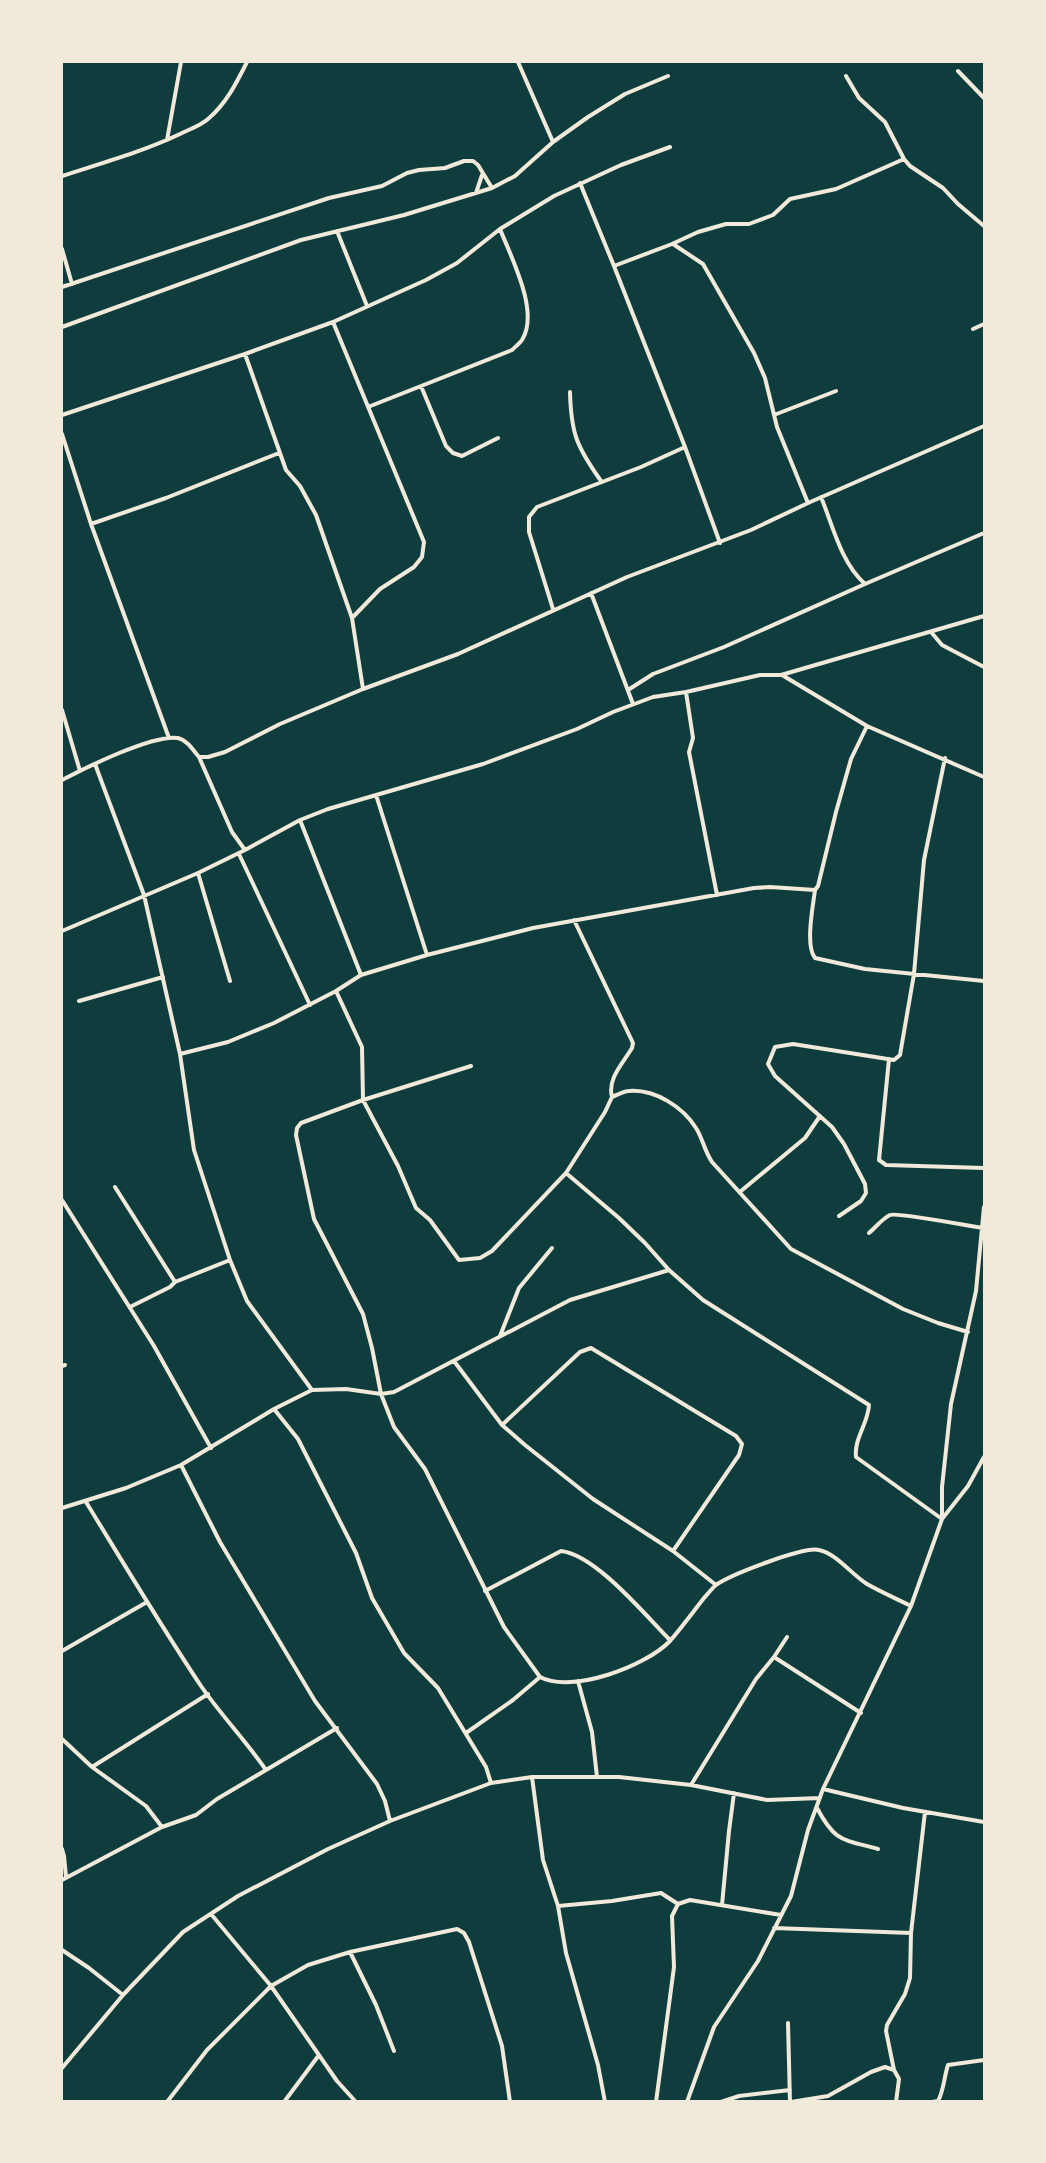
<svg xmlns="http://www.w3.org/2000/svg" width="1046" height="2163" font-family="Roboto,sans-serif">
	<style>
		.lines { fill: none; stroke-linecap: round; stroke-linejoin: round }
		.minor { stroke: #f1e9da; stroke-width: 4 }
	</style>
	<rect width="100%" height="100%" fill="#0f3d3e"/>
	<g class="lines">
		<path class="minor" d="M518 62 553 142
			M958 71 984 98
			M846 76 859 98 885 122 904 159 910 166 943 188 958 204 984 226
			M167 140 181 62
			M62 176C102 163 142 152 180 134 190 129 200 126 208 119 226 104 237 82 247 62
			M580 183 614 266 672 244 698 232 726 224H749L773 215 790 199 836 189 904 159
			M476 193 482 175
			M337 231 367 306
			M673 244 703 264 754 353 765 378 777 427 808 503
			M62 249 72 284
			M614 266 685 447 720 543
			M62 287 329 198 382 186 407 173 419 170 445 168 464 161H473L478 165 492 188
			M333 322 424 542 422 557 414 567 380 589 352 618
			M62 327 301 240 404 215 492 188 515 176 553 142 588 117 625 94 668 76
			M973 329 984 324
			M245 354 286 470 300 486 316 515 352 618 363 689
			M421 386 446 446 453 453 462 456 498 438
			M570 392C571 434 577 447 601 481
			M368 407 512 350C515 347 520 343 522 340 540 312 511 257 500 229
			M62 415 245 354 333 322 426 280 457 263 500 229 554 196 621 165 670 147
			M774 415 836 391
			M62 434 91 524 169 738
			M821 497C833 526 841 563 865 584
			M91 524 166 498 279 453
			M591 593 633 704
			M553 609 529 532V517L537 507 641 467 685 447
			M931 632 942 645 984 667
			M782 675 867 726 984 777
			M628 690 653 674 724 647 865 584 984 533
			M686 692 693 738 689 752 717 895
			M62 710 80 771
			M867 726 851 759 836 812 818 886 815 890C813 906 805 946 815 958L865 969 984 981
			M199 757 232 832 245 850 300 820 328 809 483 764 577 729 613 712 653 697 686 692 760 675H781L984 616
			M95 764 144 895 180 1054 194 1150 230 1260 247 1301 312 1390
			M62 780C85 768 153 734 178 738 187 740 193 750 199 757H208L225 752 280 724 363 689 458 654 627 577 751 530 808 503 984 426
			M376 795 427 955
			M300 820 361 975
			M239 854 310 1005
			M198 873 230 981
			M574 920 633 1043 632 1048C623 1063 607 1079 612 1097
			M62 931 198 873 245 850
			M336 991 362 1047 363 1100 398 1166 416 1208 430 1220 459 1260 480 1258 492 1251 566 1173 605 1112 612 1097C617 1095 624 1091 629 1091 655 1089 683 1107 696 1128 703 1139 704 1150 712 1162L791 1249 903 1309 938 1323 968 1332
			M79 1001 163 977
			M180 1054 228 1042 274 1023 336 991 361 975 427 955 533 928 754 888 770 887 815 890
			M889 1059 879 1160 886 1165 984 1168
			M471 1066 363 1100 301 1123 297 1128 296 1135 314 1219 363 1314 372 1348 381 1394 394 1427 425 1469 504 1627 540 1677C572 1694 646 1666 670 1641 682 1627 693 1612 704 1598 708 1594 712 1588 716 1585 730 1575 804 1546 819 1550 837 1554 851 1574 867 1584 881 1592 897 1599 911 1606
			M566 1173 619 1218 645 1243 669 1270 703 1300 869 1405C868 1424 854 1438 856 1457L942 1519
			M115 1187 175 1282 170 1287 130 1307
			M741 1191 805 1138 820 1116
			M62 1200 154 1346 211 1448
			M839 1216 861 1201 866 1193 865 1184 844 1144 832 1127 775 1076 768 1064 775 1047 793 1044 894 1060 900 1055 914 974 924 860 945 758
			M869 1233C875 1228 883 1218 890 1215 897 1212 969 1226 982 1228
			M175 1282 230 1260
			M500 1336 519 1288 552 1248
			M454 1361 502 1425 525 1445 593 1499 673 1551 716 1585
			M62 1366 65 1365
			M274 1409 298 1439 356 1553 372 1598 404 1653 438 1688 486 1767 491 1783
			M502 1425 580 1352 591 1348 736 1436 742 1444 739 1455 673 1551
			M181 1465 220 1542 315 1701 377 1784 385 1801 390 1821
			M86 1502C124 1564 161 1626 201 1686 221 1715 246 1741 266 1770
			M62 1508 126 1488 181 1465 274 1409 312 1390 346 1389 381 1394 394 1392 570 1300 669 1270
			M942 1518V1487L951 1404 976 1291 984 1207
			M485 1591 561 1551C596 1555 645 1615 670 1640
			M787 1637 774 1657 861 1713
			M62 1651 147 1602
			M578 1681 592 1732 597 1777H619L691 1785 767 1800 820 1798
			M466 1733 513 1700 540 1677
			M62 1739 92 1767 146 1806 162 1827
			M92 1767 208 1694
			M532 1777 543 1860 558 1906 566 1953 598 2065 605 2102
			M691 1785 756 1679 774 1657
			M823 1789 903 1808 984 1822
			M817 1808C835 1842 842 1839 878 1849
			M62 1849 64 1856 66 1877
			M62 1880 162 1827 196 1815 217 1799 337 1728
			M722 1905 729 1831 734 1793
			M558 1906 612 1901 661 1893 678 1904
			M211 1914 271 1986 308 1965 350 1952 457 1929 464 1933 469 1942 502 2046 510 2102
			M774 1928 911 1933
			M62 1950 89 1968 123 1995
			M350 1952 376 2005 394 2051
			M788 2023 790 2102
			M62 2068 123 1995 183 1932 238 1896 328 1849 390 1821 491 1783 532 1777H597
			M894 2070 886 2031 887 2025 905 1994 910 1978 911 1933 925 1812
			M167 2102 207 2050 271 1986 337 2081 356 2102
			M284 2102 319 2055
			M656 2102 674 1967 672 1916 678 1904 690 1900 781 1915
			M687 2102 714 2027 758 1961 791 1896 808 1830 823 1789 911 1606 942 1519 968 1486 984 1457
			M721 2102 739 2096 790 2090
			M791 2102 828 2096 871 2072 885 2067 894 2070 899 2079 896 2102
			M932 2102 938 2101C944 2090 944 2077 948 2065L984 2060"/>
	</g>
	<rect width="1046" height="2163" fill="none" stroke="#f1e9da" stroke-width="126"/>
</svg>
